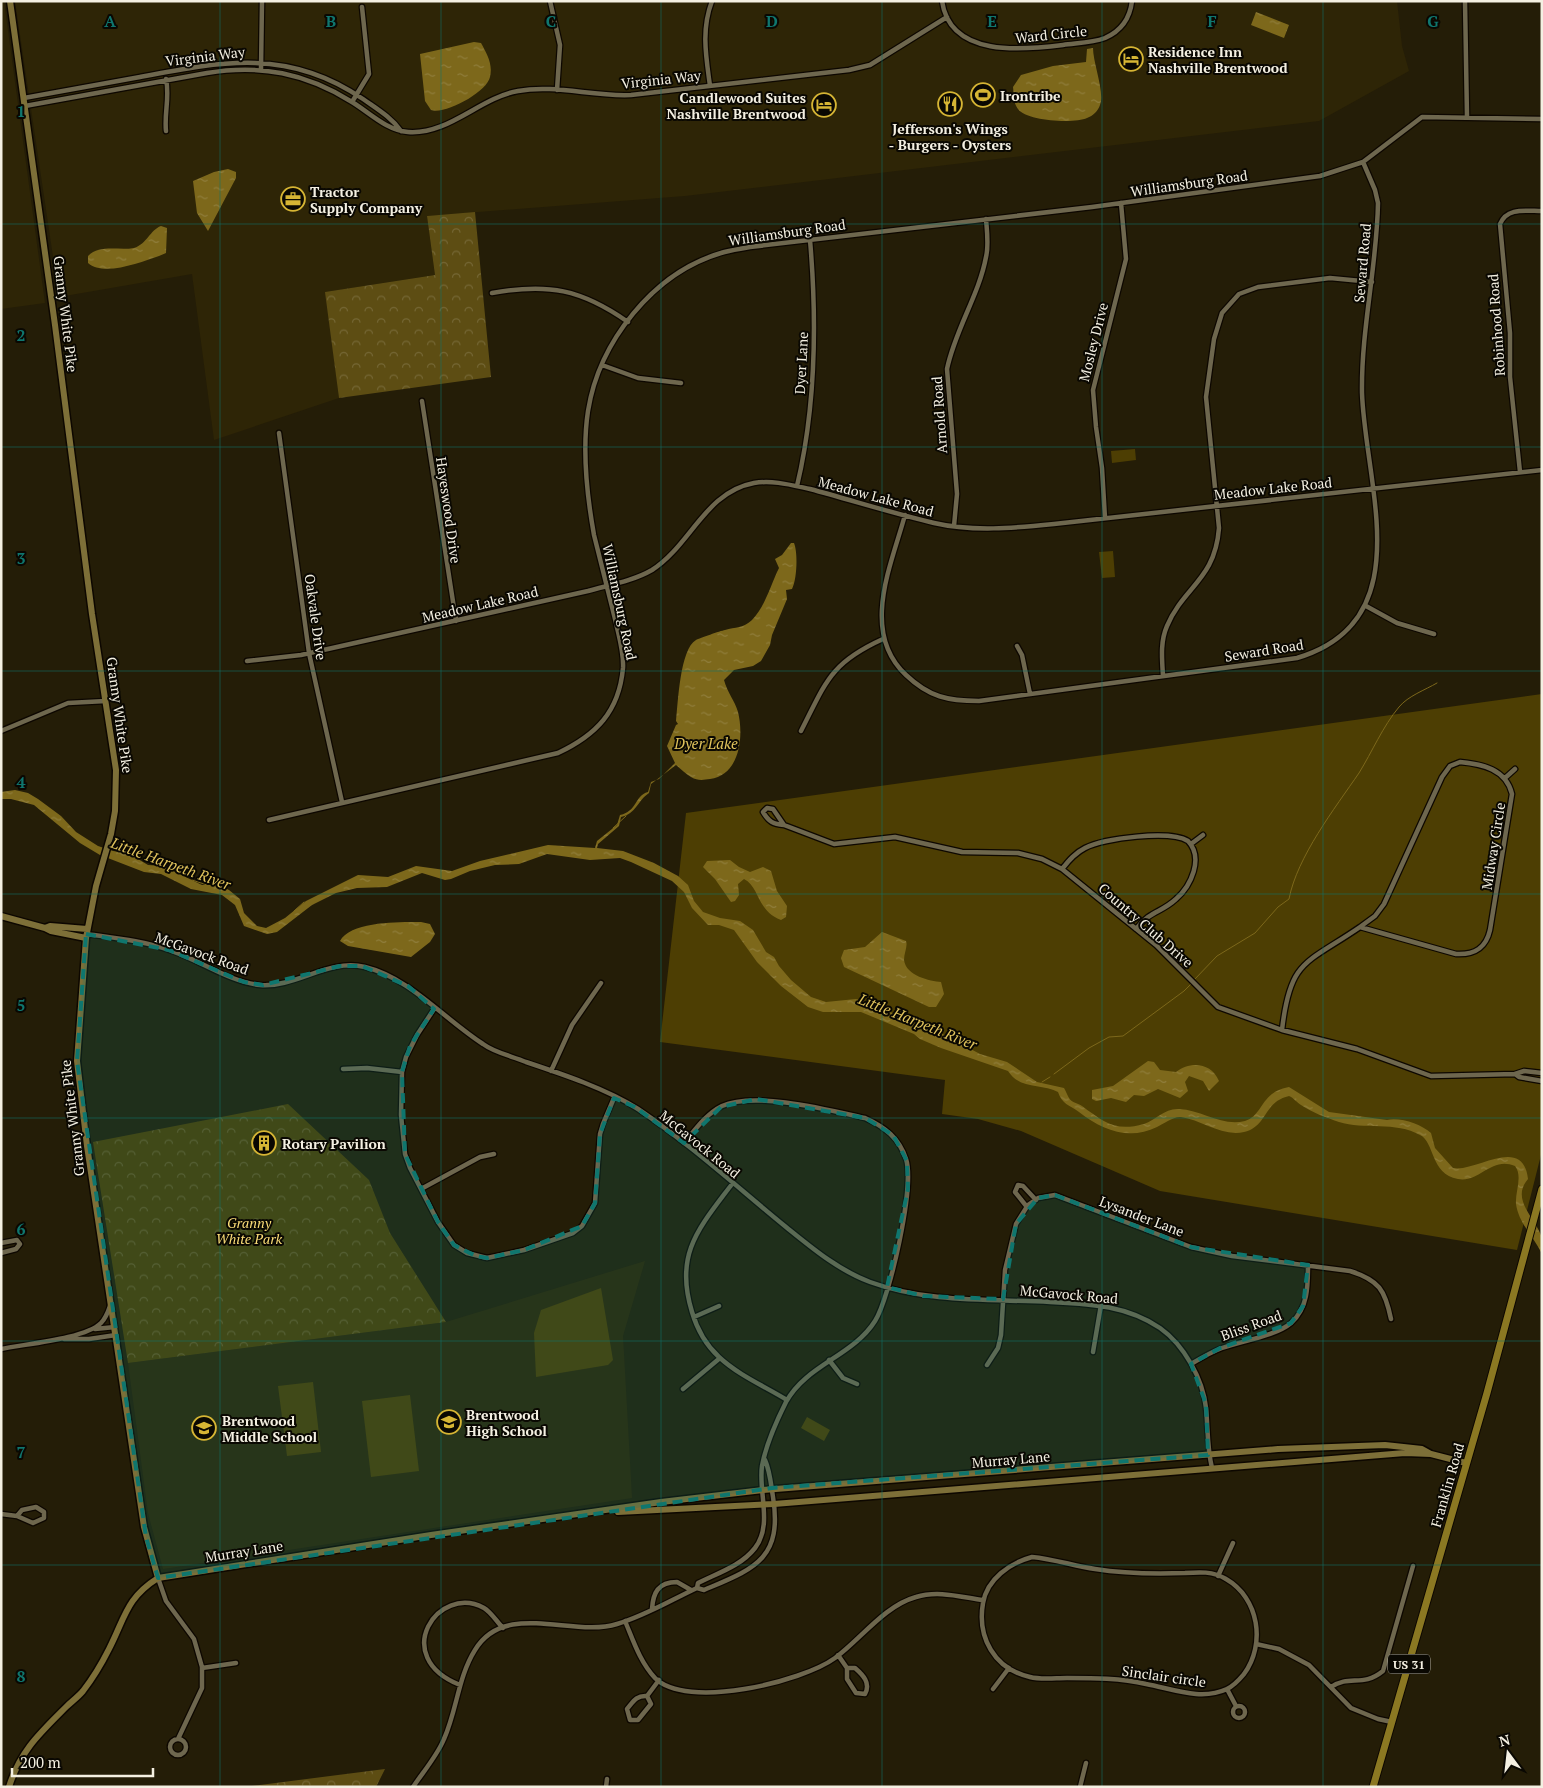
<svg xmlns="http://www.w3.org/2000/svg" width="1543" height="1788" font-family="'PT Serif',serif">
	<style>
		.built { fill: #2e2506 }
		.grass { fill: #4d3e03 }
		.forest { fill: url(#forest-crowns) }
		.park { fill: url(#park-crowns) }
		.water { fill: url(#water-ripples) }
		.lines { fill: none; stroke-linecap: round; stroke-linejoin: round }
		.stream { stroke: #7d681b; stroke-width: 1 }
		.street-casing { stroke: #0d0700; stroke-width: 7 }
		.secondary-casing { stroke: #0d0700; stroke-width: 9 }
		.primary-casing { stroke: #0d0700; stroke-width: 9 }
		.street { stroke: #6e674e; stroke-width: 4.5 }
		.secondary { stroke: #7d6f38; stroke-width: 6 }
		.primary { stroke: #8b7822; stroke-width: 7 }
		.marked { fill: #0f766e; fill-opacity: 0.2; stroke: #0f766e; stroke-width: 4; stroke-dasharray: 10 6; stroke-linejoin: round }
		.grid { fill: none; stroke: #0f766e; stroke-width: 1; stroke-opacity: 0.55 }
		.labels { text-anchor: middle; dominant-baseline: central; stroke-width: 4; stroke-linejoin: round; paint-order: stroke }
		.shield { fill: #0a0802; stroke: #aeaa9f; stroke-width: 1 }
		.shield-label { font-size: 12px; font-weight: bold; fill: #f4f0e2 }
		.street-label { font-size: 14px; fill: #f4f0e2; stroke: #0a0802 }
		.poi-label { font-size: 14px; font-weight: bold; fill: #f4f0e2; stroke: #0a0802; text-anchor: start }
		.park-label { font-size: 14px; font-style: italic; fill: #fcde78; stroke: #0a0802 }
		.water-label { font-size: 15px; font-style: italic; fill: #e0c35c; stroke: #0a0802 }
		.grid-label { font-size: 16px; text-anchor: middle; font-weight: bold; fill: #0f766e; stroke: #0a0802; stroke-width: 4; stroke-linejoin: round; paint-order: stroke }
	</style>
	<defs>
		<pattern id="forest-crowns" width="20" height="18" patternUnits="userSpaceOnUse" patternTransform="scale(1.25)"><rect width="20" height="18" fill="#5d4d13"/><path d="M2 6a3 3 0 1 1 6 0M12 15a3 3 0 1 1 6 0" fill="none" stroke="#756735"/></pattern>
		<pattern id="park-crowns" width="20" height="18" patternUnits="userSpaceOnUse" patternTransform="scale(1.25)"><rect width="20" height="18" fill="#4d3e03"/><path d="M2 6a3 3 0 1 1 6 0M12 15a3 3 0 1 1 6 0" fill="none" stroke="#675a27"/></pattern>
		<pattern id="water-ripples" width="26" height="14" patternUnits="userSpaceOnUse" patternTransform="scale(1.25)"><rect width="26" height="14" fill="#7d681b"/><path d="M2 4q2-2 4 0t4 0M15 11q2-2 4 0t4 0" fill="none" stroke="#907e3c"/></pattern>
	</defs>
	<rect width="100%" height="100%" fill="#241d07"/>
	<path class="built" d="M1 1H4L45 303 1 309Z
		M15 1H1397L1402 46 1409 71 1319 121 685 196 427 216 435 275 326 292 339 398 214 440 192 274 59 297Z
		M645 1261 623 1336 632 1498 163 1569 148 1513 128 1363 446 1322Z"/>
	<path class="grass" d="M1135 449 1136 460 1112 463 1111 451Z
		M1113 551 1115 577 1102 578 1099 552Z
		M1542 694V1151L1517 1250 1160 1191 1021 1131 978 1119 942 1114 945 1080 660 1042 686 813Z
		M601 1288 613 1360 608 1365 536 1377 534 1333 541 1310Z
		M313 1382 321 1452 287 1456 278 1386Z
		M410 1395 419 1471 371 1477 362 1401Z
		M807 1417 830 1430 824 1441 801 1428Z"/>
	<path class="forest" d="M475 212 491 377 339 398 325 292 435 275 427 216Z
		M385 1769 376 1787H244Z"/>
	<path class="park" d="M288 1104 369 1180 390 1233 446 1322 128 1363 93 1142Z"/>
	<path class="water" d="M1256 12 1289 25 1284 38 1251 25Z
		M474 42 481 43C487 54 493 64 490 77 487 92 445 115 431 110L425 101 420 54Z
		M1093 48C1093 63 1105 93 1100 105 1098 111 1093 116 1087 118 1074 124 1026 121 1018 109 1013 103 1014 94 1013 87L1021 75 1053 66 1086 62 1087 49Z
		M228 169 236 172V178L208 231 197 213 193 181 214 172Z
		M161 226 167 228 166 253 159 256C141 262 104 277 88 263V256C100 244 119 251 134 248 147 244 150 230 161 226Z
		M791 543H794C798 553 797 579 792 589L786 590 787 599 772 635 770 645 761 661 753 666 734 670 724 680C727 692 735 701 738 712 744 736 740 775 710 779 703 780 698 781 691 777 686 774 681 769 676 765L651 784 649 793C638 800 636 814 621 817L619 826 598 844 597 848 623 851 654 863 678 876 688 885 694 901 703 912 720 918 740 921 753 930 766 952 774 957 779 966 791 980 811 997 826 1002 856 999 873 1003 910 1022 922 1023 980 1054 1007 1062 1037 1082 1064 1088C1066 1091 1067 1095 1069 1098 1072 1103 1078 1103 1082 1106 1104 1122 1115 1132 1144 1124 1156 1120 1165 1108 1179 1109 1202 1110 1222 1127 1245 1121 1264 1115 1260 1092 1289 1087L1329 1112 1387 1120C1400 1117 1421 1124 1431 1133L1435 1148 1453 1168C1475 1173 1523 1134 1528 1179 1510 1200 1536 1218 1542 1238 1543 1243 1542 1250 1542 1254 1534 1237 1519 1224 1516 1204 1515 1192 1523 1176 1515 1166 1491 1156 1480 1183 1458 1179 1430 1174 1435 1142 1420 1135 1396 1121 1364 1130 1339 1122 1325 1117 1313 1113 1301 1105 1296 1102 1294 1098 1289 1096 1263 1102 1268 1126 1244 1132 1222 1137 1202 1120 1181 1117 1174 1116 1163 1124 1157 1127 1129 1141 1102 1130 1079 1112 1069 1105 1062 1104 1058 1092 1042 1083 1020 1090 1008 1071L941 1048 920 1039 914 1034 861 1012H823L808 1007 781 986 757 962 734 930 719 925H708L692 908 684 892 672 881 631 862 620 858 590 860 547 854 519 864 495 865 470 871 451 879 445 880 422 873 387 887 357 888 336 893 312 905 277 932 267 934 244 926 235 905 222 895 191 889 161 874 144 872 100 855 80 843 34 805 11 799H1V792L15 790 28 793 38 799 61 816 76 832 98 846 113 851 128 853 148 865 163 866 202 885H219L229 890 240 899 244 913 257 926 266 928 285 918 306 901 358 875 388 877 416 866 452 871 480 861 548 845 595 848 597 841 617 825 620 815C638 811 634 796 648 792L651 782 659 779 675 763 667 746 676 725 678 724 676 721C678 703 680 649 696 640 700 638 720 631 725 630 735 627 744 628 752 620 765 607 771 584 779 568L775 559 782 555Z
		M730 860 739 867 750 872 763 867 771 871 777 891 787 906 786 917 781 920C756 910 760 887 744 879L738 884 739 895 735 901 731 902 715 879 703 867 707 861Z
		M421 922 430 924 435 934 430 942 411 957 348 946 340 941C351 921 400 922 421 922Z
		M882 932 906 941C908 946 904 953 904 960 906 976 930 981 941 982L944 994 936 1007H929L844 967 841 958 844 950 865 947Z
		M1148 1061 1154 1062 1160 1070 1176 1072C1190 1061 1211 1062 1219 1081L1209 1091 1203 1081 1189 1076 1185 1082 1188 1091 1180 1098 1158 1089 1144 1096 1134 1095 1126 1102 1111 1098 1096 1101 1092 1099V1090L1113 1086Z"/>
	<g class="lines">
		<path class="stream" d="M613 828 626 816
			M192 880 207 885
			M294 911 304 902
			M1194 980 1217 956 1255 933 1278 907 1289 899C1297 857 1335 808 1359 773 1372 752 1383 726 1399 707 1408 696 1425 690 1437 683
			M1054 1074 1089 1048 1109 1037 1123 1036 1184 991 1192 983
			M1042 1082 1050 1077"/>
		<g class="street-casing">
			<path id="street" d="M550 1 560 45 557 90
				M942 1C950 58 1023 50 1063 45 1077 43 1092 43 1105 38 1121 31 1130 18 1132 1
				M1465 1 1467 117
				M261 69 262 1
				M166 79C170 97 164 113 166 131
				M710 86C706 56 701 30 712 1
				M24 98C63 91 101 84 140 77 223 61 289 48 363 99 377 109 391 117 401 131
				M352 102 369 74 362 7
				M25 106 207 73C260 64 306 73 352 102 370 113 386 130 408 132 449 135 479 98 518 91 555 84 593 97 631 95L849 70 870 65 947 17
				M492 293C548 283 581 289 628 322
				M602 365 638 378 681 383
				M422 401 456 621
				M279 433 309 653 342 802
				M1520 472 1510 377V333L1500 224C1507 207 1526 211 1542 211
				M797 486C816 406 817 321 810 240
				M905 515C891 566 860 632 906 675 929 697 948 701 979 701L1297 658C1421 621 1365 485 1362 393 1361 329 1377 266 1378 203L1375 190 1363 162
				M1105 518 1102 468 1096 427 1093 390 1126 259 1121 203
				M954 526 957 494 947 369C955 330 979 295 986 257 989 245 987 232 986 219
				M1366 606 1397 623 1434 634
				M1017 646 1022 655 1030 694
				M247 661 301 655 588 591C609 585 633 581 652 570 691 545 705 492 754 483 773 480 791 485 810 489 851 500 892 513 934 523 973 532 1014 528 1054 524L1542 470
				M1163 676C1162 659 1160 642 1167 626 1184 586 1215 580 1219 528L1206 397 1214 339 1222 313 1239 294 1258 287 1330 278 1372 282
				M1 731 68 703 106 701
				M801 731C826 682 830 663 883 639
				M1460 762C1482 764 1506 769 1512 794L1490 930C1486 948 1475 955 1456 954L1360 927 1375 916 1384 904 1442 777 1450 766Z
				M1505 778 1515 769
				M269 820 558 753C596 735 619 712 623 668 624 653 619 637 616 623 609 594 601 564 594 535 587 496 582 450 588 411 599 342 653 273 721 253 730 250 740 249 750 247L1092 207 1320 176 1363 162 1422 117 1542 119
				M784 825C773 824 769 822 763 812L767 808 773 809 784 825 834 844 895 837 962 852 1018 853 1042 859 1062 869 1156 945 1218 1007 1282 1030 1357 1049 1431 1076 1515 1074
				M1191 844 1203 835
				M1062 869C1069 860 1075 853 1085 848 1104 838 1170 830 1188 841 1204 858 1191 886 1176 899 1161 913 1151 910 1136 929
				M86 934C115 938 145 941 172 951 201 961 230 982 260 985 296 988 328 958 365 967 410 978 444 1019 483 1044 495 1053 512 1056 526 1062 562 1074 607 1089 638 1109 690 1144 737 1187 786 1227 812 1248 838 1270 870 1282 927 1303 991 1299 1050 1302 1090 1304 1126 1305 1160 1328 1184 1345 1203 1379 1206 1408 1208 1428 1207 1448 1212 1468
				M434 1009 417 1035 406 1057 402 1072 401 1115 405 1154 410 1168 438 1222 454 1245 467 1253 487 1258 524 1250 573 1233 582 1226 595 1203 600 1134 603 1124 614 1098
				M1282 1030C1290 959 1306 964 1360 927
				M343 1069 367 1068 402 1072
				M551 1071 572 1025 601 983
				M1542 1073 1524 1071 1515 1074 1519 1077 1542 1081
				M684 1143C695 1130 706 1114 722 1106 755 1091 829 1110 865 1118 885 1127 899 1138 906 1159 915 1186 890 1297 875 1321 853 1356 806 1365 786 1402 776 1422 766 1444 762 1466 758 1491 773 1525 755 1548 741 1566 718 1573 698 1583L697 1588 704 1590C753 1569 783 1560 773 1497 771 1485 770 1471 765 1460
				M732 1184C699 1228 674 1254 692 1312 697 1329 706 1345 719 1357 738 1375 766 1387 787 1400
				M421 1189 480 1157 494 1154
				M1027 1207 1015 1192 1018 1185 1023 1186 1036 1200
				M1 1243 17 1240 20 1244 16 1249 1 1253
				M694 1317 719 1306
				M95 1329 115 1327
				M64 1339H89L116 1335
				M1 1349C24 1344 85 1339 101 1323 106 1318 108 1312 110 1306
				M1093 1352 1101 1305
				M829 1360 843 1378 857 1384
				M1191 1364C1201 1358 1211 1352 1222 1348 1241 1341 1276 1336 1291 1323 1308 1308 1308 1286 1308 1265
				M987 1365 998 1348 1001 1335 1005 1270 1016 1224 1028 1205 1038 1198 1055 1195 1191 1247 1232 1256 1350 1271C1379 1280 1385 1290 1391 1319
				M683 1389 720 1358
				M1 1514 17 1516 22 1510 36 1507 44 1512V1518L33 1523 17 1516
				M1032 1557C1054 1559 1074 1566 1095 1569 1126 1574 1155 1574 1185 1573 1199 1572 1213 1571 1226 1579 1259 1598 1266 1644 1244 1674 1239 1680 1235 1685 1227 1689 1201 1701 1173 1689 1146 1684 1121 1678 1093 1678 1067 1678 1055 1678 1041 1680 1030 1677 994 1669 977 1637 983 1603 987 1579 1010 1563 1032 1557Z
				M1218 1576 1233 1543
				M158 1578 166 1601 194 1639 202 1667V1688L178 1739
				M652 1609C653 1593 658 1582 677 1582L691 1590
				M625 1621C633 1640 640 1662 655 1678 686 1710 802 1682 835 1658 861 1639 884 1606 916 1597 938 1590 961 1597 983 1600
				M1256 1644 1279 1649 1309 1665 1351 1708 1378 1719 1392 1722
				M838 1655 847 1668V1679L856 1693 865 1694C871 1683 863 1675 855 1668H847
				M202 1668 236 1663
				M460 1685C389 1657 438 1583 484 1608 491 1612 497 1622 503 1628
				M1331 1687C1350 1674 1362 1688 1383 1671L1413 1566
				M993 1689 1009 1668
				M1227 1689 1236 1706
				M647 1696 651 1704 638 1720H630L627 1709C633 1702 636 1695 647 1696L659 1680
				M1233 1712a6 6 0 1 1 12 0a6 6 0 1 1-12 0Z
				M170 1747a8 8 0 1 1 16 0a8 8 0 1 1-16 0Z
				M413 1787C423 1772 437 1756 444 1739 457 1710 458 1677 475 1650 505 1600 573 1638 617 1624 645 1616 671 1600 697 1588
				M606 1787 607 1779
				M1080 1787 1086 1763"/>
		</g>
		<g class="secondary-casing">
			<path id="secondary" d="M10 1 55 325 92 614 116 770 115 811 111 834 96 886 86 938 77 1061 87 1146 144 1527 158 1578
				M1 916 45 928 51 931 86 938
				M45 928 50 926 87 929
				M618 1512 774 1504 1405 1453 1431 1454 1466 1463
				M9 1787C20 1751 40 1733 66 1707 71 1702 78 1697 83 1691 93 1678 102 1663 109 1649 125 1618 126 1598 158 1578L431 1535 661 1502 763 1490 1278 1449 1385 1445 1422 1449 1431 1454"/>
		</g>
		<g class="primary-casing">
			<path id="primary" d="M1373 1787 1487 1393 1542 1189"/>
		</g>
		<use href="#street" class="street"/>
		<use href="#secondary" class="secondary"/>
		<use href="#primary" class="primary"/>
	</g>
	<path class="marked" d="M86 934 169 950 244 982 263 985 340 966H362L408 986 434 1009 410 1046 402 1072 405 1154 438 1222 454 1245 476 1256 487 1258 524 1250 582 1226 595 1203 600 1134 614 1098 635 1107 684 1143 721 1107 756 1099 865 1118 893 1135 907 1161 908 1189 887 1287 923 1296 1003 1299 1016 1224 1038 1198 1055 1195 1191 1247 1308 1265 1303 1306 1291 1323 1220 1348 1191 1364 1206 1404 1208 1455 772 1488 158 1578 146 1537 77 1061Z"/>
	<path class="grid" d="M220 1V1787M441 1V1787M661 1V1787M882 1V1787M1102 1V1787M1323 1V1787M1 224H1542M1 447H1542M1 671H1542M1 894H1542M1 1118H1542M1 1341H1542M1 1565H1542"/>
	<defs>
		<g id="hotel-ring" transform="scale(1.25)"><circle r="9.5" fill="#0a0802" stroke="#d6b534" stroke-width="1.5"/><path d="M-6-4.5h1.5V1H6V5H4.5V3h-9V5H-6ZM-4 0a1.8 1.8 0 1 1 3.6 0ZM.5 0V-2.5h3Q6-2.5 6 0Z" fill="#d6b534"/></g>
		<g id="stadium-ring" transform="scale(1.25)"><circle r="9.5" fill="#0a0802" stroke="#d6b534" stroke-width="1.5"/><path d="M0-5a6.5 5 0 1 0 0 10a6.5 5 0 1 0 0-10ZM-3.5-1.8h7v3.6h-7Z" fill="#d6b534"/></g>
		<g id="restaurant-ring" transform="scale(1.25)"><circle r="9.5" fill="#0a0802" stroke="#d6b534" stroke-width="1.5"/><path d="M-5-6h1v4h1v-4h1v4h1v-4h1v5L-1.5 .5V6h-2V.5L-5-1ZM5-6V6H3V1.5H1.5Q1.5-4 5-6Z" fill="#d6b534"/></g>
		<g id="office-ring" transform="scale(1.25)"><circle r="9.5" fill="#0a0802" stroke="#d6b534" stroke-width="1.5"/><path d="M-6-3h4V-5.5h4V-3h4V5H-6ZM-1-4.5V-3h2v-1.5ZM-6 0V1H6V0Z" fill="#d6b534"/></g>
		<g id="building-ring" transform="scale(1.25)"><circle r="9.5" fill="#0a0802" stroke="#d6b534" stroke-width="1.5"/><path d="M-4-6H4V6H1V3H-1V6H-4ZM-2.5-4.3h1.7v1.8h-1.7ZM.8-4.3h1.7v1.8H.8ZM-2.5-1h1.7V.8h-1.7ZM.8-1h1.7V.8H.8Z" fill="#d6b534"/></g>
		<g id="school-ring" transform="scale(1.25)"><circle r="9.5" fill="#0a0802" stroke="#d6b534" stroke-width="1.5"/><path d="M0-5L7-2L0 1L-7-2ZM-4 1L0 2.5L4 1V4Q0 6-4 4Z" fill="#d6b534"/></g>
	</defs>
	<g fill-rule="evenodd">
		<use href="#hotel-ring" x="1131" y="59"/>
		<use href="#stadium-ring" x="983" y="95"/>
		<use href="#restaurant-ring" x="950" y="104"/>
		<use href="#hotel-ring" x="824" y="105"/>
		<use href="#office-ring" x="293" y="199"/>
		<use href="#building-ring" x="264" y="1143"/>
		<use href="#school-ring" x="449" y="1422"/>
		<use href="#school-ring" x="204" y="1428"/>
	</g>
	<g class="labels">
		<rect class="shield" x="1388" y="1654.5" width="42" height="19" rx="4"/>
		<g class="shield-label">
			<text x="1409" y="1664">US 31</text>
		</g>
		<g class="street-label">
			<text transform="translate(1051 34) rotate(-6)">Ward Circle</text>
			<text transform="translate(205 56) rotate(-7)">Virginia Way</text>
			<text transform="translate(661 79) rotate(-6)">Virginia Way</text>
			<text transform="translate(1189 183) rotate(-8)">Williamsburg Road</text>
			<text transform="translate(787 232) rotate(-8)">Williamsburg Road</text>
			<text transform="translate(1362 263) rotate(-85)">Seward Road</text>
			<text transform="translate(66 314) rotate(83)">Granny White Pike</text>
			<text transform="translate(1496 325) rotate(-94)">Robinhood Road</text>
			<text transform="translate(1093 342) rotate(-76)">Mosley Drive</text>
			<text transform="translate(801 363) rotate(-87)">Dyer Lane</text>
			<text transform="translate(939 415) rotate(-94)">Arnold Road</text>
			<text transform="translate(1273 488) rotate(-6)">Meadow Lake Road</text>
			<text transform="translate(876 496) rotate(15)">Meadow Lake Road</text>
			<text transform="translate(449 510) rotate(82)">Hayeswood Drive</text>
			<text transform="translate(620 602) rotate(78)">Williamsburg Road</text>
			<text transform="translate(480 604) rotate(-13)">Meadow Lake Road</text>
			<text transform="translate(316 617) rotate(82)">Oakvale Drive</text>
			<text transform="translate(1264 650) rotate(-9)">Seward Road</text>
			<text transform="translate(120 715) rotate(82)">Granny White Pike</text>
			<text transform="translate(1493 846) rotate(-81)">Midway Circle</text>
			<text transform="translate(1146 925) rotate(41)">Country Club Drive</text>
			<text transform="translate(202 953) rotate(20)">McGavock Road</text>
			<text transform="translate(72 1118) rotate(-97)">Granny White Pike</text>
			<text transform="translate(700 1144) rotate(39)">McGavock Road</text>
			<text transform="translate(1142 1216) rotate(21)">Lysander Lane</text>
			<text transform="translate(1069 1294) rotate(5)">McGavock Road</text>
			<text transform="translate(1251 1325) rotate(-20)">Bliss Road</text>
			<text transform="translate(1011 1459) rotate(-5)">Murray Lane</text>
			<text transform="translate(1447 1485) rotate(-74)">Franklin Road</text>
			<text transform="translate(244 1551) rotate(-9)">Murray Lane</text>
			<text transform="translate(1164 1676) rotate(8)">Sinclair circle</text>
		</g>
		<g class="poi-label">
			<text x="1148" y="51">Residence Inn<tspan x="1148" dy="16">Nashville Brentwood</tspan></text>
			<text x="1000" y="95">Irontribe</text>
			<text x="806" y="97" text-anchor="end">Candlewood Suites<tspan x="806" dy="16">Nashville Brentwood</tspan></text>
			<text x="950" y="128" text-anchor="middle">Jefferson's Wings<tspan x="950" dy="16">- Burgers - Oysters</tspan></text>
			<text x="310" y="191">Tractor<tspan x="310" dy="16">Supply Company</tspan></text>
			<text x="282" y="1143">Rotary Pavilion</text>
			<text x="466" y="1414">Brentwood<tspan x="466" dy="16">High School</tspan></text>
			<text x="222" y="1420">Brentwood<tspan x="222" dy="16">Middle School</tspan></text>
		</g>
		<g class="park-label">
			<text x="249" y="1222">Granny<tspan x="249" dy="16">White Park</tspan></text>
		</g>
		<g class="water-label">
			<text x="706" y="743">Dyer Lake</text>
			<text transform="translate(171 863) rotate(20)">Little Harpeth River</text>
			<text transform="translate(918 1021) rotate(22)">Little Harpeth River</text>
		</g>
	</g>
	<g class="grid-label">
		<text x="110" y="27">A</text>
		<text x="331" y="27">B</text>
		<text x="551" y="27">C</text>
		<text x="772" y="27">D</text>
		<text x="992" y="27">E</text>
		<text x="1212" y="27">F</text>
		<text x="1433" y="27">G</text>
		<text x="21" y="117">1</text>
		<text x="21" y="341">2</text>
		<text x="21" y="564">3</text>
		<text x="21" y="788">4</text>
		<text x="21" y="1011">5</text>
		<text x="21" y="1235">6</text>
		<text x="21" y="1458">7</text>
		<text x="21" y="1682">8</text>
	</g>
	<rect width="1543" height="1788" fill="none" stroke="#f4f0e2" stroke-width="5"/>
	<g transform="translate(1508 1753) rotate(345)" stroke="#0a0802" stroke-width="4" paint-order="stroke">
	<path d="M0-4L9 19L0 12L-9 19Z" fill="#f4f0e2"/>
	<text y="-8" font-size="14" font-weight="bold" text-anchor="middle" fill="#f4f0e2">N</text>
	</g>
	<path d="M12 1768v8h141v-8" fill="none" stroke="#f4f0e2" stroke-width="2.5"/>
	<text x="20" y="1768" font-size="15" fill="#f4f0e2" stroke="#0a0802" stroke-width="4" paint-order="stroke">200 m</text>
</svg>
